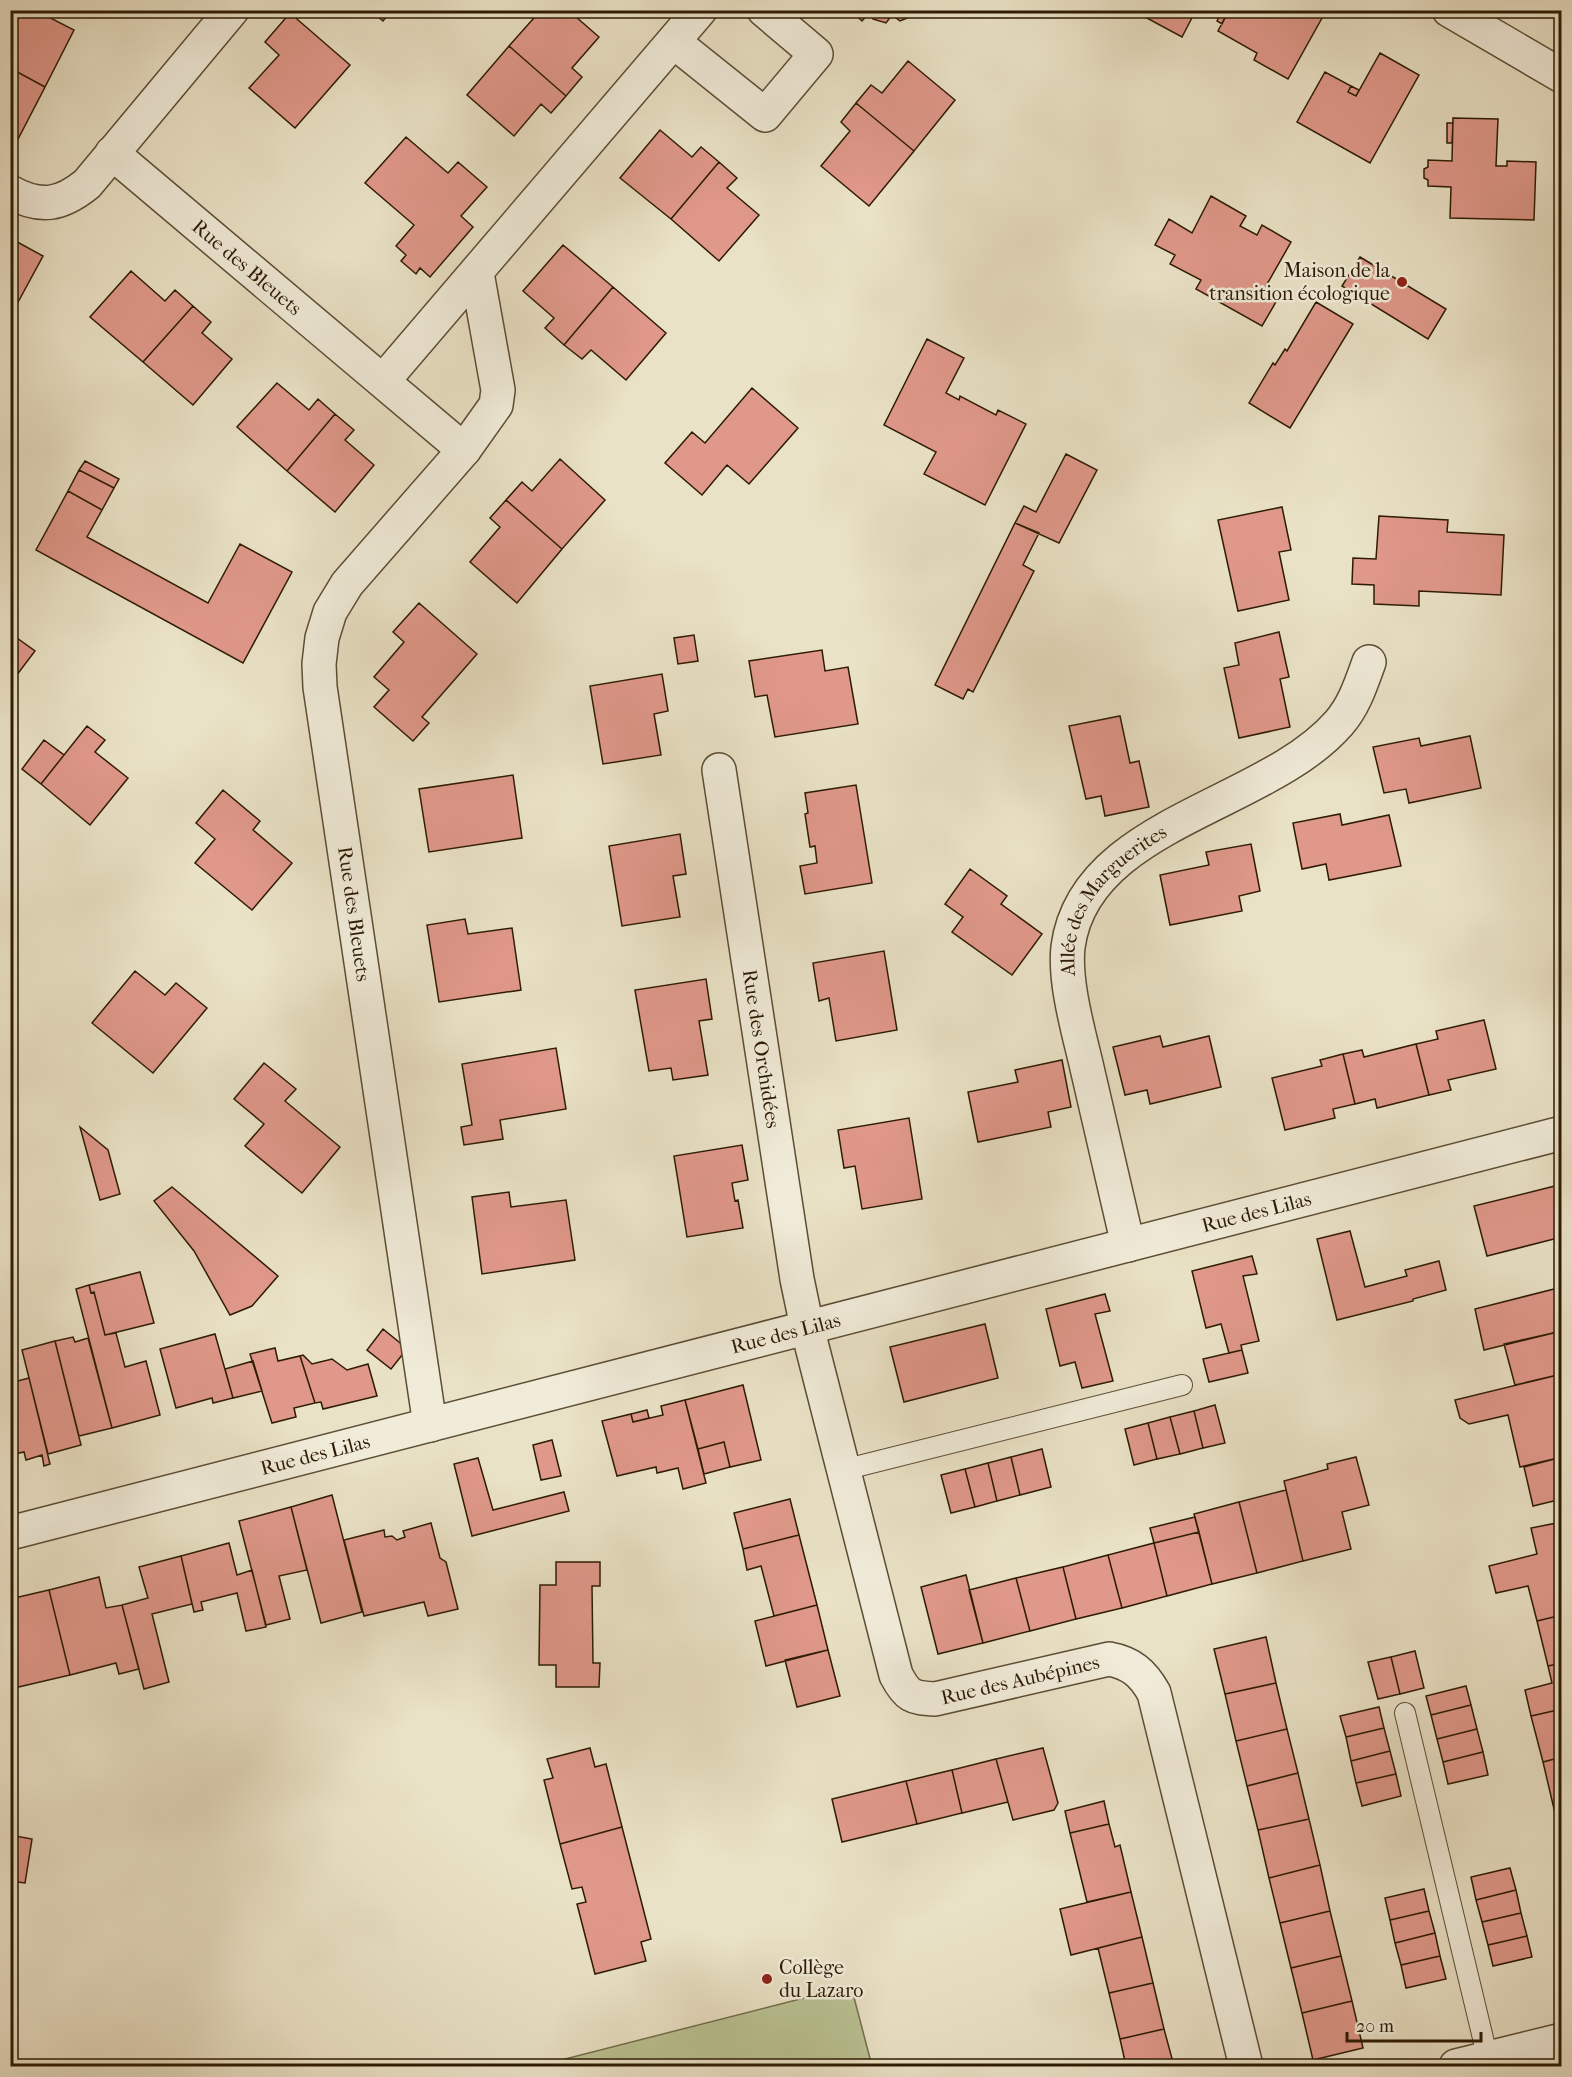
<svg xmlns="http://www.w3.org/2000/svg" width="1572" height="2077" font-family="'IM FELL French Canon',serif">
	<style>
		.green { fill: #bac293; stroke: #746e4c; stroke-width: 1.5 }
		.building { fill: #e0988a; stroke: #2d1b04; stroke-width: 1.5 }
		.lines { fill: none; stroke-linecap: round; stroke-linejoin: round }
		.service-casing { stroke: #5c4d34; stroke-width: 22 }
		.minor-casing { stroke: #5c4d34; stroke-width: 36 }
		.service { stroke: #f1ecda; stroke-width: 20 }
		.minor { stroke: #f1ecda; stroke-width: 33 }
		.poi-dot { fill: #8f2418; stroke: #f1ecda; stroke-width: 2 }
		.labels { text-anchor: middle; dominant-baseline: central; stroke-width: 5; stroke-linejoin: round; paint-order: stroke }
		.street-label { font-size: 20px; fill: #2d1b04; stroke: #f1ecda }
		.poi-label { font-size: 20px; fill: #2d1b04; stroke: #f1ecda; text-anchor: end }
	</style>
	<rect width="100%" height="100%" fill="#eae2c6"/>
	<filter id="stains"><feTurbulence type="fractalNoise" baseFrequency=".00333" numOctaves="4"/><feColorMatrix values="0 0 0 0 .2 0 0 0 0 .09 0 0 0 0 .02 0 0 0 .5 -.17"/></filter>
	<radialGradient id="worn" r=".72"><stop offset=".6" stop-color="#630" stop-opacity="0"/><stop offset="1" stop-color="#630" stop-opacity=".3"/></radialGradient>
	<path class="green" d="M851 1986 872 2066H567L565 2059Z"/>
	<path class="building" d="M15 10H35L74 30 45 87 10 68V19Z
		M370 10H392L383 21Z
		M541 10H568L599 37 572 68 582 77 566 96 509 46Z
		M850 10H927L900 21 892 15 886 23 873 19 874 16 869 13 862 21Z
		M1132 10H1196L1182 37Z
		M1223 10H1229L1222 24 1217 21Z
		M1229 10H1308L1322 18 1288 79 1254 60 1257 53 1218 31Z
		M290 13 350 65 295 128 249 88 279 55 265 42Z
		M509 46 566 96 551 113 541 104 514 136 467 95Z
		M1380 53 1419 75 1370 163 1297 122 1325 72 1351 86 1348 92 1356 96Z
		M908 61 955 100 914 151 856 103 871 85 882 93Z
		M10 68 45 87 16 143 10 140Z
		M1351 86 1359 90 1356 96 1348 92Z
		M856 103 914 151 869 206 821 166 850 131 841 122Z
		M1453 118 1498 119 1496 166H1507V161L1536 162 1534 220 1450 218 1451 187 1428 186V180L1424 178V169L1428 167V160L1452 161Z
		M1447 123H1453L1452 143H1447Z
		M660 130 692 157 701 147 719 162 671 219 620 178Z
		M406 137 448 173 458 162 487 187 461 216 473 227 430 277 420 268 416 274 401 261 406 255 396 246 414 225 365 183Z
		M719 162 737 178 727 188 759 215 719 261 671 219Z
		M1211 196 1246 216 1240 226 1257 235 1262 225 1291 242 1266 286 1280 295 1262 326 1196 289 1201 280 1170 264 1175 255 1155 245 1169 219 1192 233Z
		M10 238 43 256 10 317Z
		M563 245 613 287 564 345 545 328 554 318 523 291Z
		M1360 257 1446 309 1428 339 1342 286Z
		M131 271 165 301 175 290 193 306 143 362 90 317Z
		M613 287 666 333 626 380 591 350 582 359 564 345Z
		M1316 302 1353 324 1290 428 1249 403 1273 363 1275 365 1285 349 1287 351Z
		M193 306 211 322 202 333 232 359 193 405 143 362Z
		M927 339 964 358 946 393 959 400 960 396 996 415 998 410 1026 424 985 505 924 474 936 452 884 425Z
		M277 383 309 410 318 399 335 414 287 471 237 427Z
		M752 388 798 428 749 484 727 465 702 495 665 463 692 432 705 443Z
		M335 414 354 430 345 440 374 465 335 512 287 471Z
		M1066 454 1097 470 1059 543 1015 523 1024 506 1036 512Z
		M560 459 605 500 562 549 506 500 522 482 532 491Z
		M85 461 119 479 114 488 79 470Z
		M79 470 114 488 102 510 68 491Z
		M68 491 102 510 87 537 208 603 240 544 292 572 243 663 36 550Z
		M506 500 562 549 517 603 470 562 500 527 490 518Z
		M1282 507 1291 550 1279 552 1289 600 1238 611 1218 520Z
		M1379 516 1448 520 1447 532 1504 535 1501 595 1419 591V606L1374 604V585L1352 584 1353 558 1376 559Z
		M1015 523 1039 533 1023 565 1034 571 973 692 968 689 963 699 935 685Z
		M419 603 477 654 422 717 429 723 413 741 374 707 389 690 374 677 404 642 393 632Z
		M1279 632 1289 677 1280 679 1290 727 1239 738 1224 668 1239 665 1235 643Z
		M10 633 35 651 10 684Z
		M694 635 698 661 678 664 674 638Z
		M822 650 825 671 848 667 858 724 775 737 767 695 755 697 749 661Z
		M662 674 668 711 654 714 661 755 603 764 590 686Z
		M1120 716 1130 763 1139 761 1149 807 1105 816 1101 796 1086 799 1069 726Z
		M87 726 105 740 95 752 128 778 90 825 41 784Z
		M1470 736 1481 788 1409 803 1406 789 1384 793 1373 747 1419 738 1421 746Z
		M44 740 64 755 41 784 22 769Z
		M513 775 522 838 429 852 419 789Z
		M856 785 872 883 805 894 800 866 817 863 815 846 810 847 805 814 808 813 805 793Z
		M223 790 260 821 253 830 292 863 252 910 195 863 215 839 196 823Z
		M1340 814 1342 825 1389 815 1401 866 1329 880 1326 864 1302 869 1293 823Z
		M680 834 686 874 673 876 680 917 622 926 609 846Z
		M1251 844 1260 891 1239 896 1242 911 1170 925 1160 875 1209 865 1206 852Z
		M970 869 1007 896 1001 904 1042 934 1012 975 952 932 963 917 945 904Z
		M465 919 468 934 512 928 521 990 439 1002 427 925Z
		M884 951 897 1030 836 1041 829 998 819 1001 813 963Z
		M135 971 165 995 176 983 207 1008 153 1073 92 1023Z
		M706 979 712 1019 699 1021 708 1075 673 1080 671 1068 649 1071 635 990Z
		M1484 1020 1496 1069 1448 1080 1451 1090 1429 1095 1416 1044 1438 1039 1436 1031Z
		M1160 1036 1163 1047 1209 1036 1221 1087 1150 1104 1147 1090 1125 1095 1113 1047Z
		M1416 1044 1429 1095 1377 1108 1375 1099 1355 1104 1343 1054 1362 1050 1364 1057Z
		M556 1048 566 1109 500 1120 503 1139 464 1145 461 1127 472 1125 462 1064Z
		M1343 1054 1355 1104 1333 1109 1335 1118 1285 1130 1272 1078 1322 1066 1320 1060Z
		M1062 1060 1071 1107 1048 1112 1051 1127 978 1142 968 1092 1018 1082 1015 1070Z
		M264 1063 296 1089 285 1101 340 1147 302 1193 245 1146 264 1124 234 1099Z
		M909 1118 922 1199 862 1209 855 1166 844 1168 838 1130Z
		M80 1127 108 1150 120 1194 100 1200Z
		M742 1145 748 1180 732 1183 735 1201 738 1200 743 1228 687 1237 674 1156Z
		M1555 1186 1562 1210V1237L1487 1256 1474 1206Z
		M172 1187 278 1276 252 1306 230 1315 194 1251 154 1201Z
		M509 1192 511 1207 566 1200 575 1260 482 1274 472 1197Z
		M1350 1231 1365 1287 1407 1276 1405 1270 1439 1261 1446 1290 1413 1299V1301L1337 1320 1317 1239Z
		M1252 1256 1257 1274 1243 1276 1259 1341 1241 1345 1242 1350 1229 1353 1221 1324 1206 1328 1192 1271Z
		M140 1272 154 1323 105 1335 94 1292 91 1293 89 1285Z
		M89 1285 91 1293 94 1292 105 1335 116 1333 125 1367 146 1361 160 1415 112 1428 76 1289Z
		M1562 1287V1331L1484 1350 1475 1309Z
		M1105 1294 1110 1311 1095 1314 1113 1381 1082 1388 1075 1362 1060 1366 1046 1309Z
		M985 1324 998 1378 904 1402 890 1347Z
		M383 1329 405 1347 406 1350 391 1369 367 1350Z
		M1562 1331V1374L1515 1385 1504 1344Z
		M215 1334 233 1398 213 1403 212 1398 176 1408 160 1349Z
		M73 1337 75 1342 88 1338 112 1428 79 1436 55 1341Z
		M55 1341 81 1445 48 1454 22 1350Z
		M275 1348 278 1361 300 1356 315 1403 294 1408 296 1417 272 1423 250 1354Z
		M1242 1350 1248 1373 1209 1382 1203 1359Z
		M303 1355 312 1364 332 1359 347 1370 368 1364 377 1396 323 1409 321 1402 315 1403 300 1356Z
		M253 1361 262 1391 233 1398 225 1369Z
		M1562 1374V1457L1520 1467 1508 1415 1469 1424 1460 1418 1455 1400Z
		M29 1378 50 1464 44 1466 42 1455 26 1460 24 1452 10 1455V1383Z
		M743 1385 761 1460 730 1467 724 1442 698 1449 685 1400Z
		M685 1400 706 1483 683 1489 678 1468 657 1473 656 1467 617 1476 602 1421 631 1414 633 1422 663 1415 661 1406Z
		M1215 1405 1225 1443 1203 1448 1194 1411Z
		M647 1410 649 1418 633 1422 631 1414Z
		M1194 1411 1203 1448 1180 1454 1170 1417Z
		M1170 1417 1180 1454 1157 1459 1148 1423Z
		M1148 1423 1157 1459 1134 1465 1125 1429Z
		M552 1440 561 1476 541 1480 533 1445Z
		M724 1442 730 1467 704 1474 698 1449Z
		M1042 1449 1051 1487 1020 1495 1011 1457Z
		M1011 1457 1020 1495 997 1501 988 1463Z
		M1356 1457 1369 1505 1342 1512 1351 1549 1303 1561 1284 1481 1328 1469 1327 1464Z
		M1562 1457V1499L1533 1506 1524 1467Z
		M478 1458 493 1510 564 1492 569 1511 472 1536 454 1464Z
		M988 1463 997 1501 975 1507 965 1469Z
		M965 1469 975 1507 951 1513 941 1475Z
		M1286 1490 1303 1561 1257 1573 1239 1502Z
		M332 1495 362 1612 321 1623 291 1507Z
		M790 1499 799 1535 743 1549 734 1513Z
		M1239 1502 1257 1573 1212 1584 1194 1514Z
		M291 1507 307 1570 279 1576 290 1619 266 1625 239 1521Z
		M1195 1517 1199 1532 1154 1543 1150 1528Z
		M1562 1522V1615L1537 1621 1528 1586 1496 1593 1489 1566 1537 1554 1531 1528Z
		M431 1523 440 1558 446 1562 458 1609 428 1616 424 1602 364 1616 344 1540 384 1530 385 1537 392 1536 397 1540 405 1537 403 1531Z
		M1199 1532 1212 1584 1167 1596 1154 1543Z
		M799 1535 817 1605 774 1616 761 1566 747 1570 743 1549Z
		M229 1543 237 1575 252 1570 266 1627 246 1631 237 1593 201 1602 203 1610 194 1612 181 1556Z
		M1154 1543 1167 1596 1122 1608 1108 1555Z
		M1108 1555 1122 1608 1076 1619 1063 1567Z
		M181 1556 192 1604 152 1614 169 1682 144 1689 122 1605 148 1598 139 1567Z
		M556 1562H600V1586H592L593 1663H600L599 1687H556V1665H539L540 1585H556Z
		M1063 1567 1076 1619 1030 1631 1016 1578Z
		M966 1575 983 1643 938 1654 921 1587Z
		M99 1577 106 1608 122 1605 139 1669 119 1674 116 1663 70 1675 49 1590Z
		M1016 1578 1030 1631 983 1643 969 1590Z
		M49 1590 70 1675 10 1689V1599Z
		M817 1605 828 1650 766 1666 755 1621Z
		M1562 1615V1663L1548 1666 1537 1621Z
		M1266 1637 1276 1683 1225 1694 1214 1649Z
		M828 1650 840 1696 797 1707 785 1660Z
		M1415 1651 1424 1688 1400 1694 1391 1657Z
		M1391 1657 1400 1694 1378 1699 1368 1662Z
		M1562 1663V1709L1531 1716 1525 1690 1552 1683 1548 1666Z
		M1276 1683 1287 1729 1236 1741 1225 1694Z
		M1466 1686 1471 1705 1431 1715 1426 1696Z
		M1471 1705 1477 1729 1437 1739 1431 1715Z
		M1379 1707 1384 1728 1346 1737 1340 1716Z
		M1562 1709V1757L1543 1762 1531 1716Z
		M1384 1728 1390 1751 1351 1761 1346 1737Z
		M1287 1729 1298 1773 1247 1786 1236 1741Z
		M1477 1729 1483 1752 1443 1762 1437 1739Z
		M590 1748 595 1767 606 1764 622 1827 560 1844 544 1780 553 1778 547 1759Z
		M1043 1748 1058 1803 1054 1810 1013 1820 996 1759Z
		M1390 1751 1396 1774 1356 1783 1351 1761Z
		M1483 1752 1488 1775 1448 1784 1443 1762Z
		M1562 1757V1807L1554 1809 1543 1762Z
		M996 1759 1008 1802 962 1813 952 1770Z
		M952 1770 962 1813 917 1824 906 1781Z
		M1298 1773 1309 1819 1258 1830 1247 1786Z
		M1396 1774 1401 1796 1362 1806 1356 1783Z
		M906 1781 917 1824 842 1842 832 1799Z
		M1104 1801 1109 1824 1070 1833 1065 1811Z
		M1562 1807V1838L1554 1809Z
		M1309 1819 1320 1865 1269 1878 1258 1830Z
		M1109 1824 1115 1847 1120 1845 1131 1892 1087 1902 1070 1833Z
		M622 1827 651 1939 641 1942 646 1961 595 1974 577 1904 586 1902 582 1887 572 1889 560 1844Z
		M10 1835 32 1839 25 1883 10 1881Z
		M1320 1865 1330 1911 1280 1923 1269 1878Z
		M1510 1868 1516 1890 1476 1900 1471 1877Z
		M1424 1889 1429 1911 1390 1920 1385 1898Z
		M1516 1890 1521 1913 1482 1922 1476 1900Z
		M1131 1892 1142 1937 1071 1955 1060 1909Z
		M1330 1911 1341 1956 1291 1968 1280 1923Z
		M1429 1911 1435 1933 1395 1943 1390 1920Z
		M1521 1913 1527 1936 1488 1945 1482 1922Z
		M1435 1933 1440 1956 1401 1965 1395 1943Z
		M1527 1936 1532 1957 1493 1966 1488 1945Z
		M1142 1937 1153 1983 1109 1993 1098 1948Z
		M1341 1956 1352 2001 1302 2013 1291 1968Z
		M1440 1956 1446 1979 1406 1988 1401 1965Z
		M1153 1983 1164 2029 1120 2039 1109 1993Z
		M1352 2001 1363 2048 1313 2060 1302 2013Z
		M1164 2029 1174 2066H1126L1120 2039Z"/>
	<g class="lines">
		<g class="service-casing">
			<path id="service" d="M843 1470 1182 1385
				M1405 1713 1488 2059"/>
		</g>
		<g class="minor-casing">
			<g id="minor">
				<path d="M1449 10 1562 76"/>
				<path d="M674 42 765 115 816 54 764 10"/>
				<path id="s1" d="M112 153 464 450"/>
				<path d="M10 192C41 209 61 205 87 184L232 10"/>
				<path d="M383 381 700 10"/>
				<path id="s2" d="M719 770 797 1279 807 1327 896 1675C907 1696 912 1698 935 1699L1109 1659C1131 1663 1143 1673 1154 1693L1246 2066"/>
				<path id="s3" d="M1128 1245C1114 1186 1101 1127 1087 1068 1079 1033 1064 983 1068 947 1084 823 1266 807 1339 723 1354 706 1361 684 1369 662"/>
				<path d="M430 1425 320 687 319 664 322 638 330 612 347 584 464 450 496 405 498 390 477 273"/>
				<path id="s4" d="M10 1533 1562 1133"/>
				<path d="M1456 2066 1562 2040"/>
			</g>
		</g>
		<use href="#service" class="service"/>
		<use href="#minor" class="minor"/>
	</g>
	<g class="poi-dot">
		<circle cx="1402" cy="282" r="6"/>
		<circle cx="767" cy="1979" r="6"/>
	</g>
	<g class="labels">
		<g class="street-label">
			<text stroke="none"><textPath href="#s1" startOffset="177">Rue des Bleuets</textPath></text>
			<text stroke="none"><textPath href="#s3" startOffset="369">Allée des Marguerites</textPath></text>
			<text transform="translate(354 914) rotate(82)">Rue des Bleuets</text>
			<text stroke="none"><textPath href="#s2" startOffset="282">Rue des Orchidées</textPath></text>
			<text stroke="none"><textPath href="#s4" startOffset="1287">Rue des Lilas</textPath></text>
			<text stroke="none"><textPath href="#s4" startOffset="801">Rue des Lilas</textPath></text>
			<text stroke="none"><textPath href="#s4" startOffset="315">Rue des Lilas</textPath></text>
			<text stroke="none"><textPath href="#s2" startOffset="1060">Rue des Aubépines</textPath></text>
		</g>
		<g class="poi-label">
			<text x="1390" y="270">Maison de la<tspan x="1390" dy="23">transition écologique</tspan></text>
			<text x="779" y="1967" text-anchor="start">Collège<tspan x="779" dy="23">du Lazaro</tspan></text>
		</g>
	</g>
	<rect width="1572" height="2077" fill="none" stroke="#eae2c6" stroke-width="36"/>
	<rect x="12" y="12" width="1548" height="2053" fill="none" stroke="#2d1b04" stroke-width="3"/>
	<rect x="18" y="18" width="1536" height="2041" fill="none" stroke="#2d1b04" stroke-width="1.5"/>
	<path d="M1347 2032v9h134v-9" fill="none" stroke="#2d1b04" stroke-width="3"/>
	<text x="1356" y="2032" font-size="18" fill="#2d1b04" stroke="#f1ecda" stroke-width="4.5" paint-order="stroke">20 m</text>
	<rect width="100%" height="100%" filter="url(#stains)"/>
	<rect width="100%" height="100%" fill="url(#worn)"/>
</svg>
